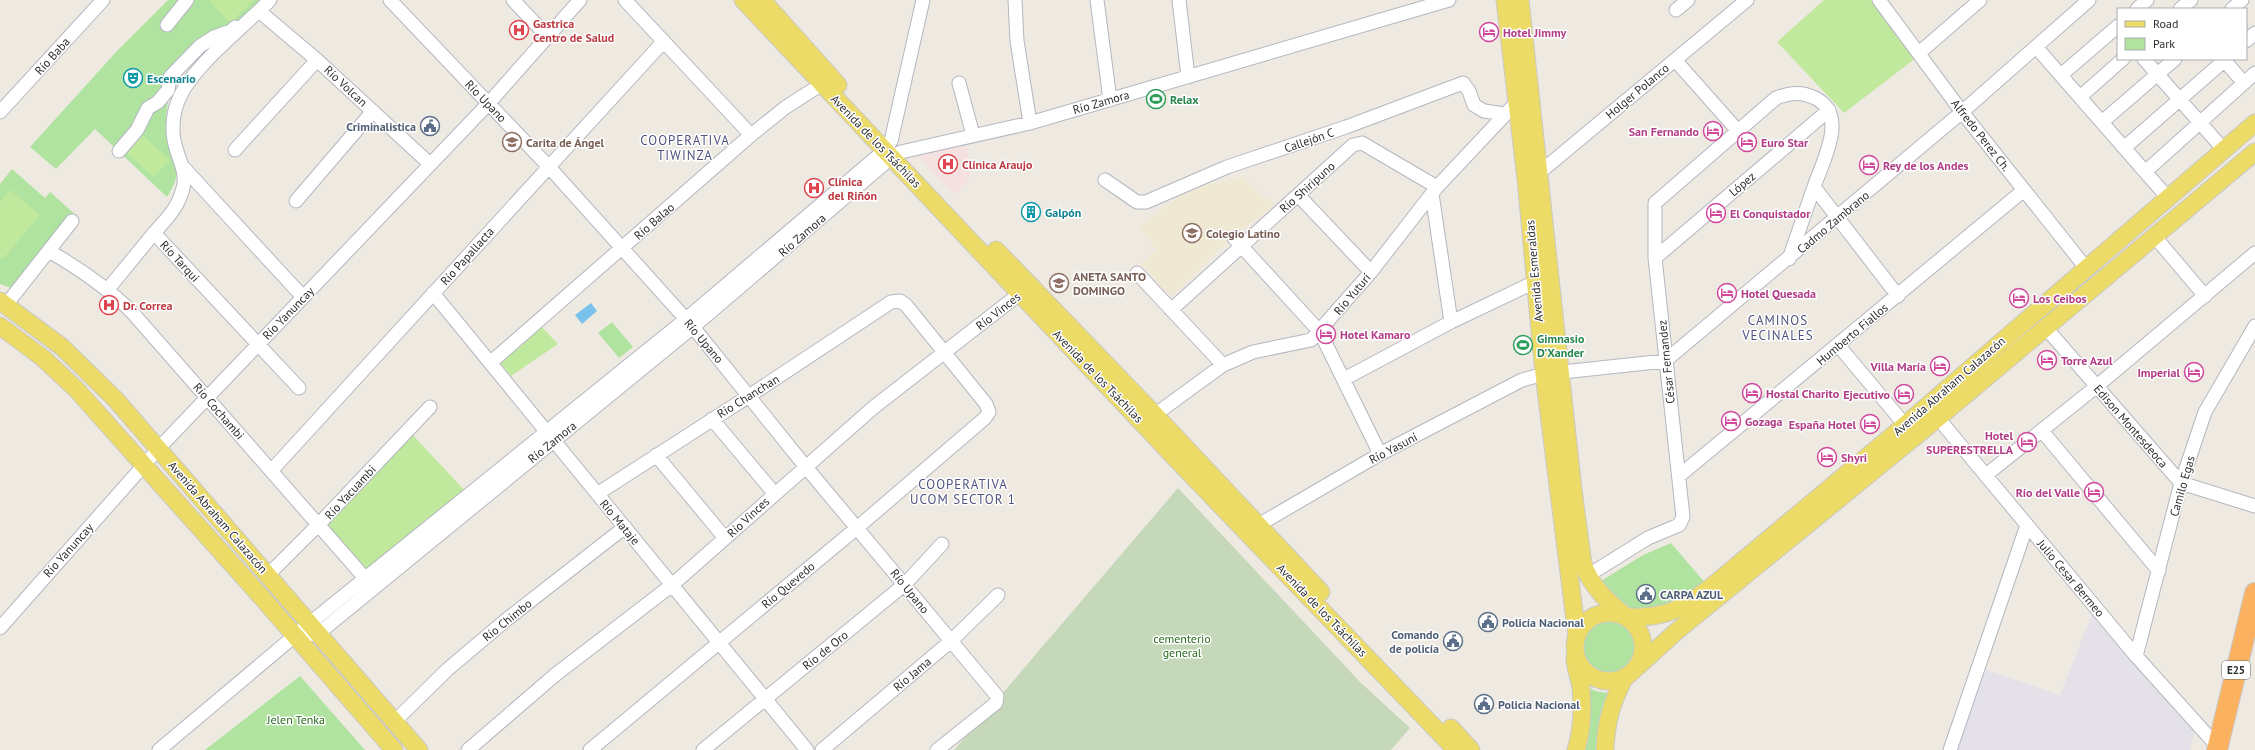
<svg xmlns="http://www.w3.org/2000/svg" width="2255" height="750" font-family="'PT Sans',sans-serif">
	<style>
		.industrial { fill: #e4e1e8 }
		.education { fill: #efe8d2 }
		.medical { fill: #f4e1e0 }
		.green { fill: #b0e3a0 }
		.cemetery { fill: #c5d8b9 }
		.pitch { fill: #c1e99d }
		.water { fill: #79c2ec }
		.lines { fill: none; stroke-linecap: round; stroke-linejoin: round }
		.minor-casing { stroke: #b4b6c0; stroke-width: 15 }
		.major-casing { stroke: #c9c9c9; stroke-width: 19 }
		.highway-casing { stroke: #c9c9c9; stroke-width: 22 }
		.minor { stroke: #fff; stroke-width: 13 }
		.major { stroke: #eddb67; stroke-width: 17 }
		.highway { stroke: #fab261; stroke-width: 20 }
		.labels { text-anchor: middle; dominant-baseline: central; stroke-width: 3; stroke-linejoin: round; paint-order: stroke }
		.shield { fill: #fff; stroke: #6d6d6d; stroke-width: 1 }
		.shield-label { font-size: 11px; font-weight: bold; fill: #2e2e2e }
		.health-label { font-size: 12px; font-weight: bold; fill: #be3a42; stroke: #fff; text-anchor: start }
		.hotel-label { font-size: 12px; font-weight: bold; fill: #b23c85; stroke: #fff; text-anchor: start }
		.street-label { font-size: 12px; fill: #2e2e2e; stroke: #fff }
		.culture-label { font-size: 12px; font-weight: bold; fill: #0d838f; stroke: #fff; text-anchor: start }
		.leisure-label { font-size: 12px; font-weight: bold; fill: #27864d; stroke: #fff; text-anchor: start }
		.service-label { font-size: 12px; font-weight: bold; fill: #4e5e75; stroke: #fff; text-anchor: start }
		.education-label { font-size: 12px; font-weight: bold; fill: #785e54; stroke: #fff; text-anchor: start }
		.park-label { font-size: 12px; fill: #266b1e; stroke: #fff }
		.neighbourhood-label { font-size: 13px; letter-spacing: 1px; fill: #4f527e; stroke: #fff }
	</style>
	<rect width="100%" height="100%" fill="#efeae1"/>
	<path class="industrial" d="M2095 606 2196 727 2190 750H1955L1984 669 2060 695Z"/>
	<path class="education" d="M1242 177 1274 205 1223 245 1171 297 1141 264 1156 250 1140 227 1188 189Z"/>
	<path class="medical" d="M959 141 967 149 970 177 955 195 915 152Z"/>
	<path class="green" d="M168 0H262L213 53H199C192 62 183 70 177 79 168 93 164 117 167 133 172 163 186 167 167 197L95 129 56 169 30 147 117 51Z
		M12 169 45 198 50 192 76 215 17 285 11 288 0 284V184Z
		M612 322 633 347 619 358 598 333Z
		M1671 543 1706 584 1676 606 1642 614 1620 604 1601 581 1643 555Z
		M1582 647a28 28 0 1 1 56 0a28 28 0 1 1-56 0Z
		M300 676 365 750H205Z
		M1586 685C1595 694 1606 693 1618 692L1600 750H1582Z"/>
	<path class="cemetery" d="M1178 488 1360 682 1410 728 1391 750H954Z"/>
	<path class="pitch" d="M212 0H254L230 23 210 2Z
		M1824 0H1872L1916 58 1844 113 1777 42Z
		M139 132 170 160 154 177 123 150Z
		M10 190 40 215 3 259 0 257V202Z
		M540 325 558 344 511 376 497 359Z
		M412 434 467 493 367 573 327 525Z"/>
	<path class="water" d="M591 303 597 311 582 324 575 315Z"/>
	<g class="lines">
		<g class="minor-casing">
			<path id="minor" d="M270 0C244 27 188 69 177 104 173 114 172 130 174 140 180 169 192 173 177 204 171 215 162 224 154 233L299 388
				M390 0 549 167 693 327 805 466 997 696 996 703 937 750
				M513 0 548 37
				M625 0 751 135
				M1015 0 1017 41 1030 123
				M1097 0 1110 100
				M1179 0 1188 77
				M1879 0 1962 112 2086 268
				M2137 9 2147 0
				M2180 9 2191 0
				M2232 9 2242 0
				M1676 10 1688 0
				M259 11 317 60 430 164
				M167 25 187 0
				M2246 41 2255 33
				M2036 47 2168 198
				M1919 53 1980 0
				M2144 59 2224 150
				M2223 59 2244 83
				M1675 60 1738 131
				M2061 75 2118 26
				M959 83 973 135
				M2080 97 2123 59
				M0 112 103 0
				M2102 122 2175 59
				M2124 148 2226 59
				M235 150 317 60
				M119 151 137 130 148 108 158 102 168 90 170 77 200 46 214 37 231 31 235 27
				M184 168 303 297
				M2145 172 2255 73
				M1532 176 1539 173 1747 0
				M1105 180 1137 202H1146L1227 167 1346 127 1463 83 1469 91 1474 105 1484 111 1505 114
				M1432 194 1451 322
				M1299 196 1371 272
				M296 201 373 111
				M2155 237 2205 296
				M1234 238 1320 332 1380 454
				M49 251C80 269 106 287 131 311L371 585
				M1655 258 1829 110
				M1789 259 1814 187
				M1137 273 1223 365
				M108 289 154 233
				M433 293 807 750
				M6 305 72 221
				M1171 310 1353 145 1362 143 1437 187
				M2046 328 2181 483 2255 506
				M1838 345 1910 431
				M490 363 751 135 786 107 822 84
				M1344 379 1451 322 1535 282
				M1933 412 2136 656 2218 747
				M712 419 774 493
				M1149 419 1223 365 1253 352 1311 340 1371 272 1437 187 1516 103
				M2042 431 2159 571
				M656 455 725 538
				M271 471 664 41
				M1986 475 2097 386 2255 253
				M1679 476 2024 190
				M1250 530 1380 454 1522 380 1544 374 1665 361 1962 112 2089 0
				M268 575 318 525 430 407
				M1587 576 1648 538 1679 525 1683 517 1655 258V203L1776 98C1789 93 1801 91 1815 98 1849 115 1823 160 1814 187L1898 296
				M0 628 159 448 488 104 580 0
				M295 637 319 633 693 327 892 157 901 152 1030 123 1449 0
				M2136 656 2181 483 2205 412 2255 326
				M395 721 448 669 506 620 625 527
				M159 750 310 623 686 319 885 150 891 141 923 0
				M468 750 555 675 672 585 874 407 1027 288
				M590 750 858 527 985 418 989 412 986 404 906 305 900 301 891 302 749 396 597 494
				M703 750 905 584 942 544
				M822 750 951 641 998 595
				M1950 750 2027 525"/>
		</g>
		<g class="major-casing">
			<path id="major" d="M743 0 1177 460 1456 750
				M762 0 838 85
				M1505 0 1526 179 1544 374 1577 636
				M1520 0 1573 490 1583 564C1592 588 1608 602 1627 617 1667 619 1686 607 1716 583L1905 425 2255 123
				M996 250 1155 415 1321 592
				M0 301 62 347 116 400 419 750
				M0 326 43 358 76 389 264 600 394 750
				M1575 647a34 34 0 1 1 68 0a34 34 0 1 1-68 0Z
				M1575 658C1575 669 1580 678 1581 688 1583 709 1582 731 1576 750
				M1636 668 1678 630 1938 418 2255 152
				M1451 728 1471 750
				M1605 750C1606 722 1612 701 1625 677"/>
		</g>
		<g class="highway-casing">
			<path id="highway" d="M2217 750 2255 593"/>
		</g>
		<use href="#minor" class="minor"/>
		<use href="#major" class="major"/>
		<use href="#highway" class="highway"/>
	</g>
	<defs>
		<g id="hospital-ring" transform="scale(1)"><circle r="9.5" fill="#fff" stroke="#e0444e" stroke-width="1.5"/><path d="M-5-5h3v3.5h4V-5h3V5h-3V1.5h-4V5h-3Z" fill="#e0444e"/></g>
		<g id="hotel-ring" transform="scale(1)"><circle r="9.5" fill="#fff" stroke="#d1479c" stroke-width="1.5"/><path d="M-6-4.5h1.5V1H6V5H4.5V3h-9V5H-6ZM-4 0a1.8 1.8 0 1 1 3.6 0ZM.5 0V-2.5h3Q6-2.5 6 0Z" fill="#d1479c"/></g>
		<g id="theatre-ring" transform="scale(1)"><circle r="9.5" fill="#fff" stroke="#0f9aa8" stroke-width="1.5"/><path d="M-5-5.5Q0-4 5-5.5V0Q5 5 0 6Q-5 5-5 0ZM-3.3-2.5H-1v1.5H-3.3ZM1-2.5H3.3v1.5H1ZM-2.8 1Q0 5.5 2.8 1Z" fill="#0f9aa8"/></g>
		<g id="stadium-ring" transform="scale(1)"><circle r="9.5" fill="#fff" stroke="#2e9e5b" stroke-width="1.5"/><path d="M0-5a6.5 5 0 1 0 0 10a6.5 5 0 1 0 0-10ZM-3.5-1.8h7v3.6h-7Z" fill="#2e9e5b"/></g>
		<g id="civic-ring" transform="scale(1)"><circle r="9.5" fill="#fff" stroke="#5c6f8a" stroke-width="1.5"/><path d="M-.6-6.5H3V-4.5H.6V-3L4-1V1h2V6H-6V1h2V-1L-.6-3ZM-1.2 2.5V6h2.4V2.5Z" fill="#5c6f8a"/></g>
		<g id="school-ring" transform="scale(1)"><circle r="9.5" fill="#fff" stroke="#8d6e63" stroke-width="1.5"/><path d="M0-5L7-2L0 1L-7-2ZM-4 1L0 2.5L4 1V4Q0 6-4 4Z" fill="#8d6e63"/></g>
		<g id="building-ring" transform="scale(1)"><circle r="9.5" fill="#fff" stroke="#0f9aa8" stroke-width="1.5"/><path d="M-4-6H4V6H1V3H-1V6H-4ZM-2.5-4.3h1.7v1.8h-1.7ZM.8-4.3h1.7v1.8H.8ZM-2.5-1h1.7V.8h-1.7ZM.8-1h1.7V.8H.8Z" fill="#0f9aa8"/></g>
		<g id="university-ring" transform="scale(1)"><circle r="9.5" fill="#fff" stroke="#8d6e63" stroke-width="1.5"/><path d="M0-5L7-2L0 1L-7-2ZM-4 1L0 2.5L4 1V4Q0 6-4 4Z" fill="#8d6e63"/></g>
	</defs>
	<g fill-rule="evenodd">
		<use href="#hospital-ring" x="519" y="30"/>
		<use href="#hotel-ring" x="1489" y="32"/>
		<use href="#theatre-ring" x="133" y="78"/>
		<use href="#stadium-ring" x="1156" y="99"/>
		<use href="#civic-ring" x="430" y="126"/>
		<use href="#hotel-ring" x="1713" y="131"/>
		<use href="#school-ring" x="512" y="142"/>
		<use href="#hotel-ring" x="1747" y="142"/>
		<use href="#hospital-ring" x="948" y="164"/>
		<use href="#hotel-ring" x="1869" y="165"/>
		<use href="#hospital-ring" x="814" y="188"/>
		<use href="#building-ring" x="1031" y="212"/>
		<use href="#hotel-ring" x="1716" y="213"/>
		<use href="#university-ring" x="1192" y="233"/>
		<use href="#university-ring" x="1059" y="283"/>
		<use href="#hotel-ring" x="1727" y="293"/>
		<use href="#hotel-ring" x="2019" y="298"/>
		<use href="#hospital-ring" x="109" y="305"/>
		<use href="#hotel-ring" x="1326" y="334"/>
		<use href="#stadium-ring" x="1523" y="345"/>
		<use href="#hotel-ring" x="2047" y="360"/>
		<use href="#hotel-ring" x="1940" y="366"/>
		<use href="#hotel-ring" x="2194" y="372"/>
		<use href="#hotel-ring" x="1752" y="393"/>
		<use href="#hotel-ring" x="1904" y="394"/>
		<use href="#hotel-ring" x="1731" y="421"/>
		<use href="#hotel-ring" x="1870" y="424"/>
		<use href="#hotel-ring" x="2027" y="442"/>
		<use href="#hotel-ring" x="1827" y="457"/>
		<use href="#hotel-ring" x="2094" y="492"/>
		<use href="#civic-ring" x="1646" y="594"/>
		<use href="#civic-ring" x="1488" y="622"/>
		<use href="#civic-ring" x="1453" y="641"/>
		<use href="#civic-ring" x="1484" y="704"/>
	</g>
	<g class="labels">
		<rect class="shield" x="2222" y="661" width="28" height="18" rx="3"/>
		<g class="shield-label">
			<text x="2236" y="670">E25</text>
		</g>
		<g class="health-label">
			<text x="533" y="23">Gastrica<tspan x="533" dy="14">Centro de Salud</tspan></text>
			<text x="962" y="164">Clínica Araujo</text>
			<text x="828" y="181">Clínica<tspan x="828" dy="14">del Riñón</tspan></text>
			<text x="123" y="305">Dr. Correa</text>
		</g>
		<g class="hotel-label">
			<text x="1503" y="32">Hotel Jimmy</text>
			<text x="1699" y="131" text-anchor="end">San Fernando</text>
			<text x="1761" y="142">Euro Star</text>
			<text x="1883" y="165">Rey de los Andes</text>
			<text x="1730" y="213">El Conquistador</text>
			<text x="1741" y="293">Hotel Quesada</text>
			<text x="2033" y="298">Los Ceibos</text>
			<text x="1340" y="334">Hotel Kamaro</text>
			<text x="2061" y="360">Torre Azul</text>
			<text x="1926" y="366" text-anchor="end">Villa María</text>
			<text x="2180" y="372" text-anchor="end">Imperial</text>
			<text x="1766" y="393">Hostal Charito</text>
			<text x="1890" y="394" text-anchor="end">Ejecutivo</text>
			<text x="1745" y="421">Gozaga</text>
			<text x="1856" y="424" text-anchor="end">España Hotel</text>
			<text x="2013" y="435" text-anchor="end">Hotel<tspan x="2013" dy="14">SUPERESTRELLA</tspan></text>
			<text x="1841" y="457">Shyri</text>
			<text x="2080" y="492" text-anchor="end">Río del Valle</text>
		</g>
		<g class="street-label">
			<text transform="translate(52 56) rotate(-48)">Río Baba</text>
			<text transform="translate(346 86) rotate(43)">Río Volcan</text>
			<text transform="translate(1637 91) rotate(-40)">Holger Polanco</text>
			<text transform="translate(486 101) rotate(46)">Río Upano</text>
			<text transform="translate(1101 102) rotate(-16)">Río Zamora</text>
			<text transform="translate(1981 135) rotate(52)">Alfredo Perez Ch.</text>
			<text transform="translate(1309 140) rotate(-19)">Callejón C</text>
			<text transform="translate(876 141) rotate(46)">Avenida de los Tsáchilas</text>
			<text transform="translate(1742 184) rotate(-40)">López</text>
			<text transform="translate(1307 187) rotate(-42)">Río Shiripuno</text>
			<text transform="translate(654 221) rotate(-41)">Río Balao</text>
			<text transform="translate(1833 222) rotate(-40)">Cadmo Zambrano</text>
			<text transform="translate(802 235) rotate(-41)">Río Zamora</text>
			<text transform="translate(467 256) rotate(-48)">Río Papallacta</text>
			<text transform="translate(180 261) rotate(47)">Río Tarqui</text>
			<text transform="translate(1534 271) rotate(-95)">Avenida Esmeraldas</text>
			<text transform="translate(1352 294) rotate(-50)">Río Yuturí</text>
			<text transform="translate(998 311) rotate(-38)">Río Vinces</text>
			<text transform="translate(288 313) rotate(-46)">Río Yanuncay</text>
			<text transform="translate(1852 334) rotate(-40)">Humberto Fiallos</text>
			<text transform="translate(704 341) rotate(50)">Río Upano</text>
			<text transform="translate(1666 362) rotate(-96)">César Fernandez</text>
			<text transform="translate(1098 376) rotate(46)">Avenida de los Tsáchilas</text>
			<text transform="translate(1949 386) rotate(-41)">Avenida Abraham Calazacón</text>
			<text transform="translate(748 396) rotate(-32)">Río Chanchan</text>
			<text transform="translate(219 411) rotate(49)">Río Cochambi</text>
			<text transform="translate(2131 426) rotate(49)">Edison Montesdeoca</text>
			<text transform="translate(552 442) rotate(-39)">Río Zamora</text>
			<text transform="translate(1393 448) rotate(-28)">Río Yasuní</text>
			<text transform="translate(2182 486) rotate(-74)">Camilo Egas</text>
			<text transform="translate(350 492) rotate(-47)">Río Yacuambi</text>
			<text transform="translate(218 517) rotate(49)">Avenida Abraham Calazacón</text>
			<text transform="translate(748 517) rotate(-43)">Río Vinces</text>
			<text transform="translate(620 522) rotate(50)">Río Mataje</text>
			<text transform="translate(68 550) rotate(-48)">Río Yanuncay</text>
			<text transform="translate(2071 578) rotate(50)">Julio Cesar Bermeo</text>
			<text transform="translate(788 585) rotate(-40)">Río Quevedo</text>
			<text transform="translate(910 591) rotate(51)">Río Upano</text>
			<text transform="translate(1322 610) rotate(46)">Avenida de los Tsáchilas</text>
			<text transform="translate(507 620) rotate(-39)">Río Chimbo</text>
			<text transform="translate(825 650) rotate(-39)">Río de Oro</text>
			<text transform="translate(912 674) rotate(-40)">Río Jama</text>
		</g>
		<g class="culture-label">
			<text x="147" y="78">Escenario</text>
			<text x="1045" y="212">Galpón</text>
		</g>
		<g class="leisure-label">
			<text x="1170" y="99">Relax</text>
			<text x="1537" y="338">Gimnasio<tspan x="1537" dy="14">D'Xander</tspan></text>
		</g>
		<g class="service-label">
			<text x="416" y="126" text-anchor="end">Criminalistica</text>
			<text x="1660" y="594">CARPA AZUL</text>
			<text x="1502" y="622">Policía Nacional</text>
			<text x="1439" y="634" text-anchor="end">Comando<tspan x="1439" dy="14">de policía</tspan></text>
			<text x="1498" y="704">Policia Nacional</text>
		</g>
		<g class="education-label">
			<text x="526" y="142">Carita de Ángel</text>
			<text x="1206" y="233">Colegio Latino</text>
			<text x="1073" y="276">ANETA SANTO<tspan x="1073" dy="14">DOMINGO</tspan></text>
		</g>
		<g class="park-label">
			<text x="1182" y="638">cementerio<tspan x="1182" dy="14">general</tspan></text>
			<text x="296" y="719">Jelen Tenka</text>
		</g>
		<g class="neighbourhood-label">
			<text x="685" y="140">COOPERATIVA<tspan x="685" dy="15">TIWINZA</tspan></text>
			<text x="1778" y="320">CAMINOS<tspan x="1778" dy="15">VECINALES</tspan></text>
			<text x="963" y="484">COOPERATIVA<tspan x="963" dy="15">UCOM SECTOR 1</tspan></text>
		</g>
	</g>
	<rect x="2117" y="8" width="130" height="52" fill="#ffffff" stroke="#ababab"/>
	<rect x="2125" y="21" width="20" height="6" fill="#eddb67" stroke="#ababab"/>
	<text x="2153" y="28" font-size="12" fill="#2e2e2e">Road</text>
	<rect x="2125" y="38" width="20" height="12" fill="#b0e3a0" stroke="#ababab"/>
	<text x="2153" y="48" font-size="12" fill="#2e2e2e">Park</text>
</svg>
